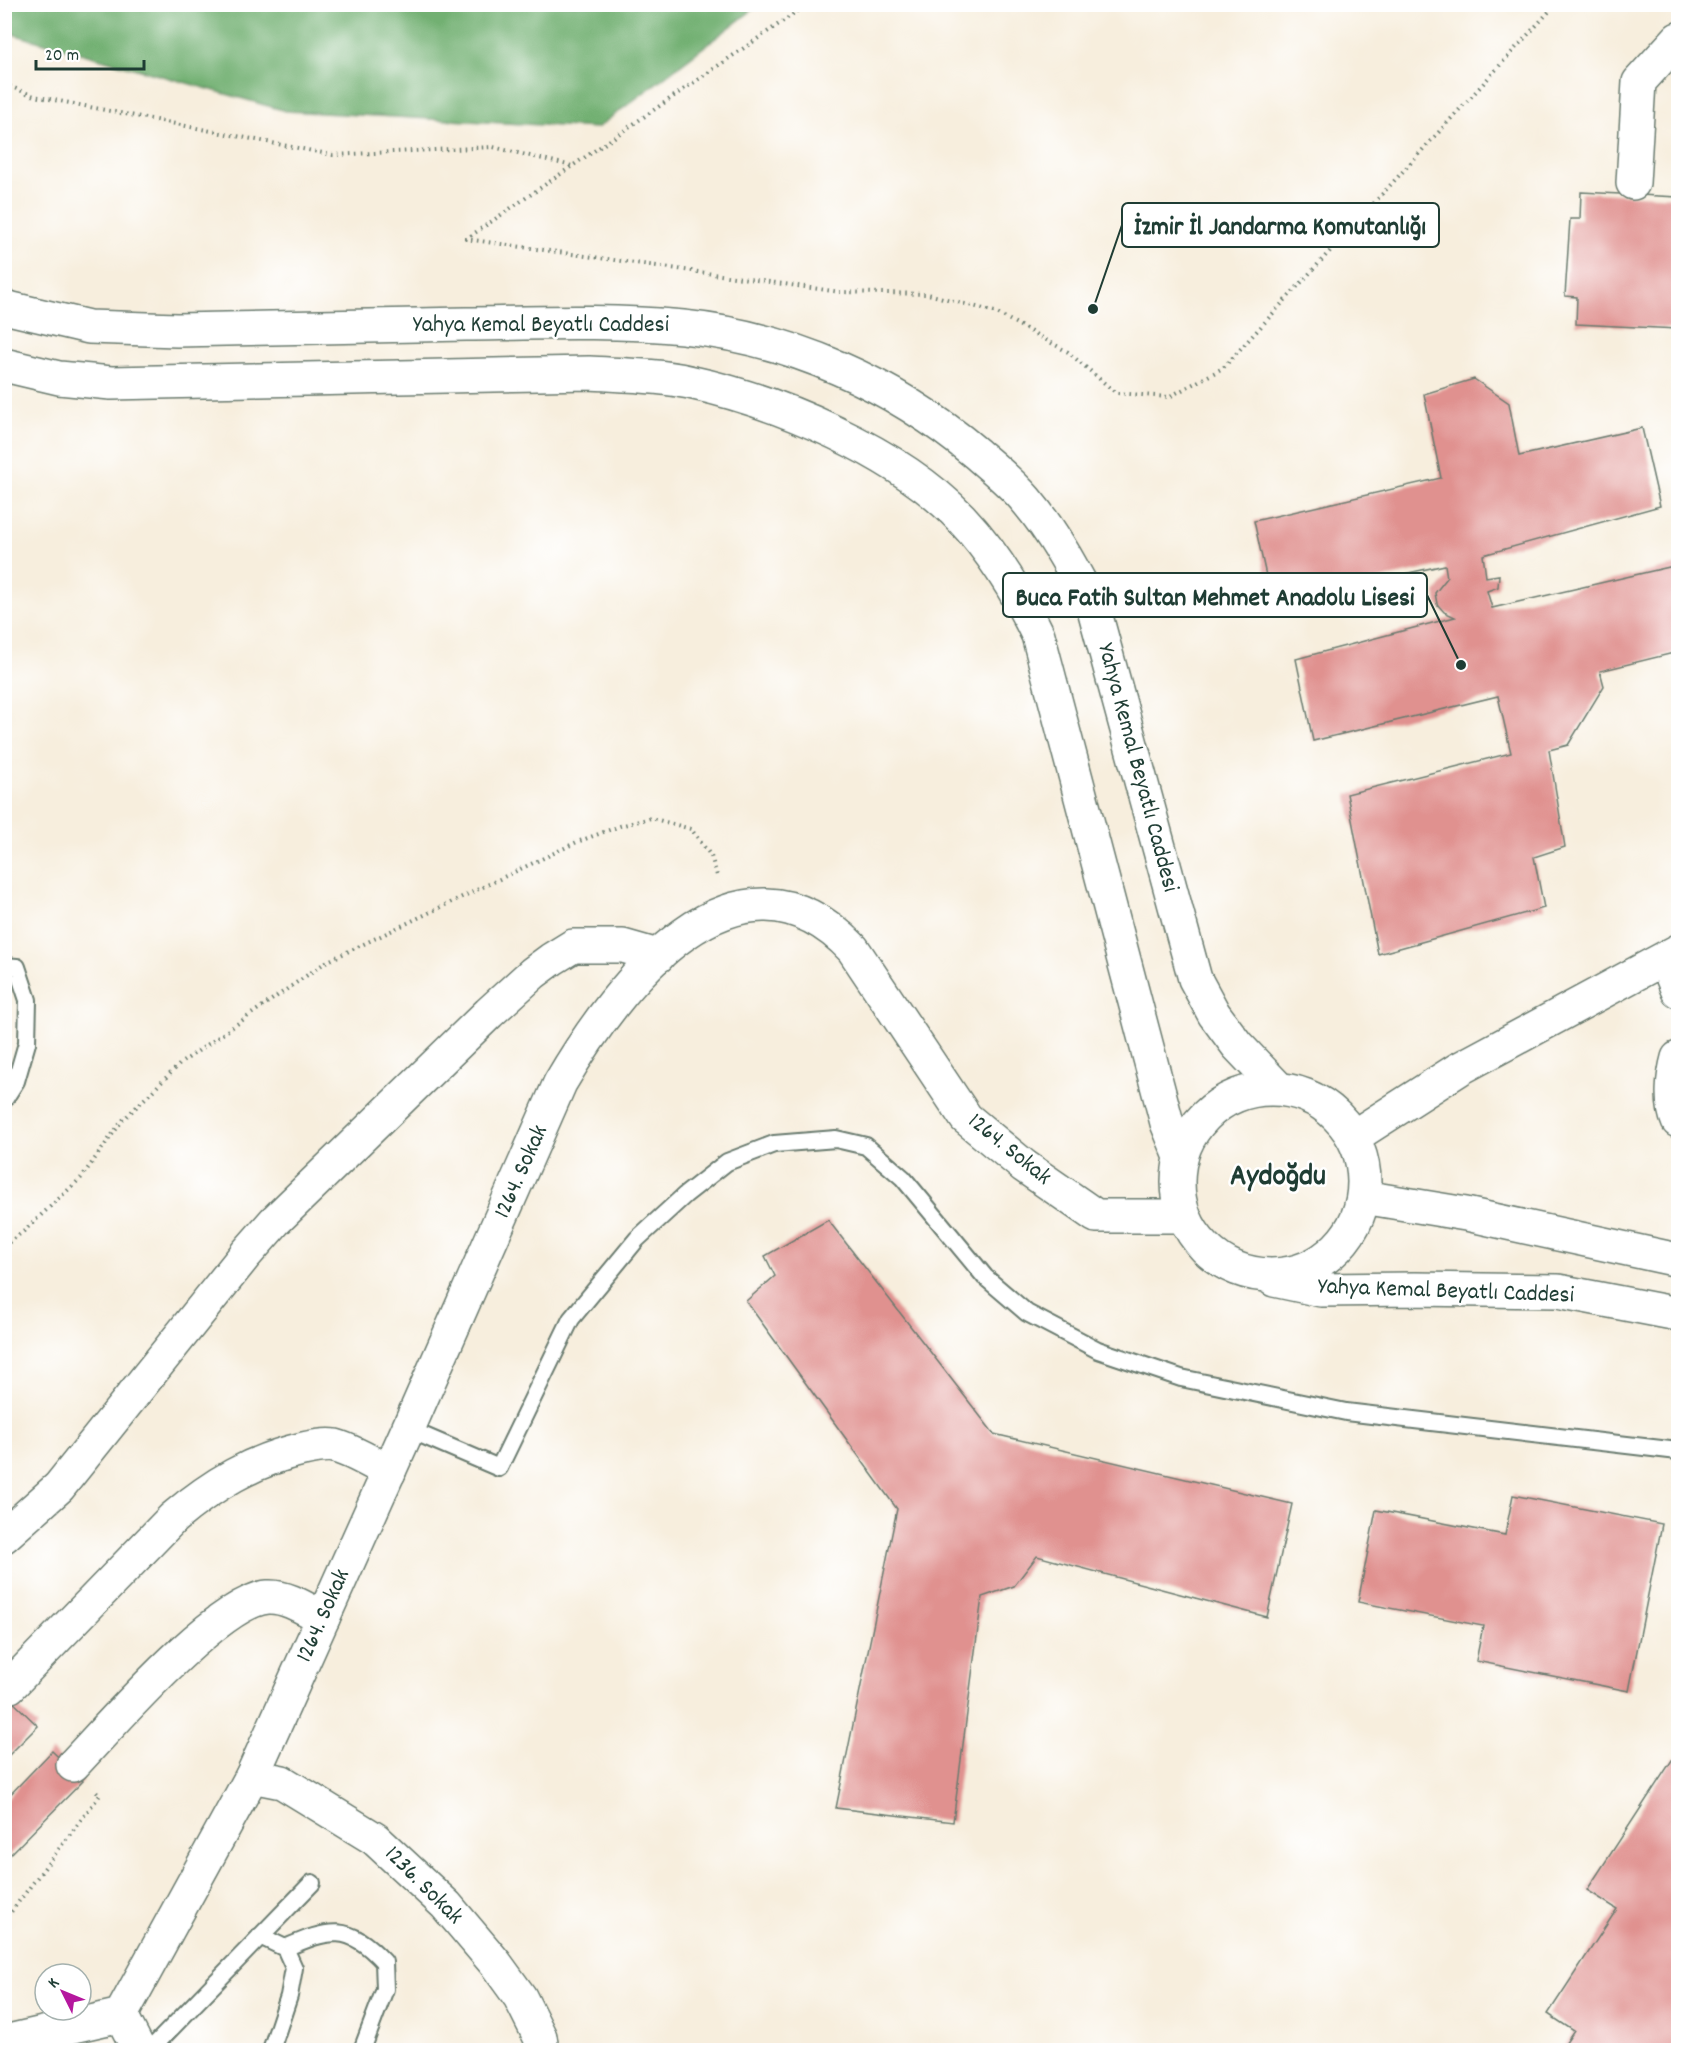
<svg xmlns="http://www.w3.org/2000/svg" width="1683" height="2055" font-family="Dekko,sans-serif">
	<style>
		.forest { fill: #72b072; stroke: #487653; stroke-width: 1.5 }
		.building { fill: #e0918f }
		.lines { fill: none; stroke-linecap: round; stroke-linejoin: round }
		.lane-casing { stroke: #6b7b6f; stroke-width: 20 }
		.street-casing { stroke: #6b7b6f; stroke-width: 36 }
		.secondary-casing { stroke: #6b7b6f; stroke-width: 36 }
		.path { stroke: #6b7b6f; stroke-width: 4; stroke-dasharray: 1.5 4.5; stroke-linecap: butt }
		.lane { stroke: #fff; stroke-width: 16 }
		.street { stroke: #fff; stroke-width: 33 }
		.secondary { stroke: #fff; stroke-width: 33 }
		.labels { text-anchor: middle; dominant-baseline: central; stroke-width: 5; stroke-linejoin: round; paint-order: stroke }
		.street-label { font-size: 24px; fill: #1f3d34; stroke: #fff }
		.district-label { font-size: 30px; font-weight: bold; fill: #1f3d34; stroke: #fff }
		.leader { fill: none; stroke: #1f3d34; stroke-width: 2 }
		.callout-dot { fill: #1f3d34; stroke: #fff; stroke-width: 2 }
		.callout { fill: #fff; stroke: #1f3d34; stroke-width: 2 }
		.callout-label { font-size: 26px; text-anchor: middle; font-weight: bold; fill: #1f3d34 }
	</style>
	<rect width="100%" height="100%" fill="#fff"/>
	<filter id="ink" filterUnits="userSpaceOnUse"><feTurbulence type="fractalNoise" baseFrequency=".0167" numOctaves="2"/><feDisplacementMap in="SourceGraphic" scale="12" xChannelSelector="R" yChannelSelector="G"/><feConvolveMatrix kernelMatrix="1 2 1 2 8 2 1 2 1" color-interpolation-filters="sRGB"/></filter>
	<filter id="wash" filterUnits="userSpaceOnUse"><feTurbulence type="fractalNoise" baseFrequency=".008" numOctaves="4" result="noise"/><feDisplacementMap in="SourceGraphic" scale="24" xChannelSelector="R" yChannelSelector="G"/><feGaussianBlur stdDeviation="1.35" result="paint"/><feColorMatrix in="noise" values="0 0 0 0 0 0 0 0 0 0 0 0 0 0 0 0 0 1.4 0 .05"/><feComposite in="paint" operator="in"/></filter>
	<g filter="url(#wash)">
		<rect width="100%" height="100%" fill="#f7eedd"/>
		<path class="forest" d="M4 5 5 4 759 5 597 128 286 111 5 32Z"/>
		<g id="blocks">
			<path class="building" d="M1581 192 1678 197V329L1576 324 1577 297 1565 296 1570 219H1580Z
				M1474 379 1509 403 1519 456 1642 428 1660 506 1483 555 1486 577 1499 575 1498 587 1487 591 1492 608 1678 565V652L1600 671 1604 686 1568 745 1549 750 1565 847 1534 857 1544 908 1378 954 1347 794 1511 753 1498 696 1313 741 1296 659 1455 617 1444 612 1437 604 1435 593 1447 578 1445 565 1272 603 1254 521 1441 478 1424 394Z
				M828 1220 994 1434 1292 1504 1267 1617 1037 1556 1014 1586 982 1597 953 1822 836 1808 897 1509 746 1301 775 1276 765 1256Z
				M1513 1495 1662 1524 1629 1691 1476 1661 1483 1626 1358 1602 1376 1510 1505 1535Z
				M9 1698 38 1726 4 1760V1703Z
				M52 1751 83 1781 4 1861V1801Z
				M1674 1757 1678 1760V2050H1561L1574 2031 1548 2014 1617 1909 1587 1890Z"/>
		</g>
	</g>
	<g filter="url(#ink)">
		<use href="#blocks" fill-opacity="0" stroke="#6b7b6f" stroke-width="1.5"/>
		<g class="lines">
			<g class="lane-casing">
				<path id="lane" d="M4 966 17 967 28 1000 27 1043 16 1081 4 1100
					M408 1429 499 1468 571 1319 637 1239 685 1195 727 1162 774 1144 836 1139 866 1146 903 1178 985 1277 1027 1313 1098 1350 1181 1378 1346 1412 1678 1451
					M260 1936 285 1948 294 1968 289 1996 271 2050
					M285 1948C330 1929 348 1923 384 1962L385 1989 362 2050
					M150 2050 312 1883"/>
			</g>
			<g class="street-casing">
				<path id="street" d="M1633 183 1639 82 1678 39
					M1665 959 1678 991
					M1678 1058C1673 1076 1670 1103 1678 1121
					M1353 1137 1459 1069 1678 951
					M4 1536 59 1487 246 1254 275 1221 489 1013 533 973 552 959 573 946H623L658 956
					M4 1687 10 1686 173 1518C212 1485 253 1460 303 1449 312 1447 325 1444 335 1446 350 1450 375 1464 389 1472
					M73 1765C110 1726 218 1601 268 1597 287 1596 306 1609 323 1618
					M252 1776 282 1782 375 1839 446 1905 496 1964 520 1997 540 2037 542 2050
					M121 2015 139 2050"/>
			</g>
			<g class="secondary-casing">
				<path id="secondary" d="M4 307 89 327 177 330C273 328 369 326 466 324 538 323 610 320 683 327 791 338 894 384 977 454 993 468 1012 483 1026 500 1054 533 1074 571 1094 609L1195 979 1214 1014 1237 1045 1279 1089
					M4 365 59 378 111 383 589 373C622 375 657 375 689 382 778 401 898 452 961 518 994 553 1018 593 1038 635L1167 1123 1181 1157
					M1178 1182a93 93 0 1 1 186 0a93 93 0 1 1-186 0Z
					M1363 1197 1466 1214 1678 1260
					M1274 1280 1321 1290 1415 1289 1558 1291 1678 1314
					M4 2042 121 2015 252 1776 408 1429 560 1083C617 985 737 828 853 949L966 1118 1024 1166 1096 1216H1183"/>
			</g>
			<path class="path" d="M808 4 466 239 840 292 928 294 995 312 1068 352 1116 393 1169 397 1223 368 1556 4
				M4 84 34 96 333 155 493 147 572 166
				M4 1246 24 1231 81 1178 122 1121 181 1063 326 962 577 842 620 826 651 818 691 829 711 856 718 879
				M4 1921 100 1795 96 1791"/>
			<use href="#lane" class="lane"/>
			<use href="#street" class="street"/>
			<use href="#secondary" class="secondary"/>
		</g>
	</g>
	<g class="labels">
		<g class="street-label">
			<text x="541" y="326">Yahya Kemal Beyatlı Caddesi</text>
			<text transform="translate(1137 768) rotate(75)">Yahya Kemal Beyatlı Caddesi</text>
			<text transform="translate(1009 1150) rotate(39)">1264. Sokak</text>
			<text transform="translate(522 1172) rotate(-66)">1264. Sokak</text>
			<text transform="translate(1446 1292) rotate(2)">Yahya Kemal Beyatlı Caddesi</text>
			<text transform="translate(324 1616) rotate(-66)">1264. Sokak</text>
			<text transform="translate(423 1886) rotate(45)">1236. Sokak</text>
		</g>
		<g class="district-label">
			<text x="1278" y="1178">Aydoğdu</text>
		</g>
	</g>
	<path class="leader" d="M1093 309L1122 225M1461 665L1427 595"/>
	<g class="callout-dot">
		<circle cx="1093" cy="309" r="6"/>
		<circle cx="1461" cy="665" r="6"/>
	</g>
	<g class="callout">
		<rect x="1122" y="203" width="317" height="44" rx="6"/>
		<rect x="1003" y="573" width="424" height="44" rx="6"/>
	</g>
	<g class="callout-label">
		<text x="1280" y="234">İzmir İl Jandarma Komutanlığı</text>
		<text x="1215" y="605">Buca Fatih Sultan Mehmet Anadolu Lisesi</text>
	</g>
	<rect width="1683" height="2055" fill="none" stroke="#fff" stroke-width="24"/>
	<g transform="translate(63 1992) rotate(313)"><circle r="28" fill="#ffffff" stroke="#a5b1ae" stroke-width="1.5"/>
	<path d="M0-4.5L10 22L0 15L-10 22Z" fill="#b5179e"/>
	<text y="-9" font-size="16" font-weight="bold" text-anchor="middle" fill="#1f3d34">K</text>
	</g>
	<path d="M36 60v9h108v-9" fill="none" stroke="#1f3d34" stroke-width="3"/>
	<text x="45" y="60" font-size="18" fill="#1f3d34" stroke="#ffffff" stroke-width="4.5" paint-order="stroke">20 m</text>
</svg>
